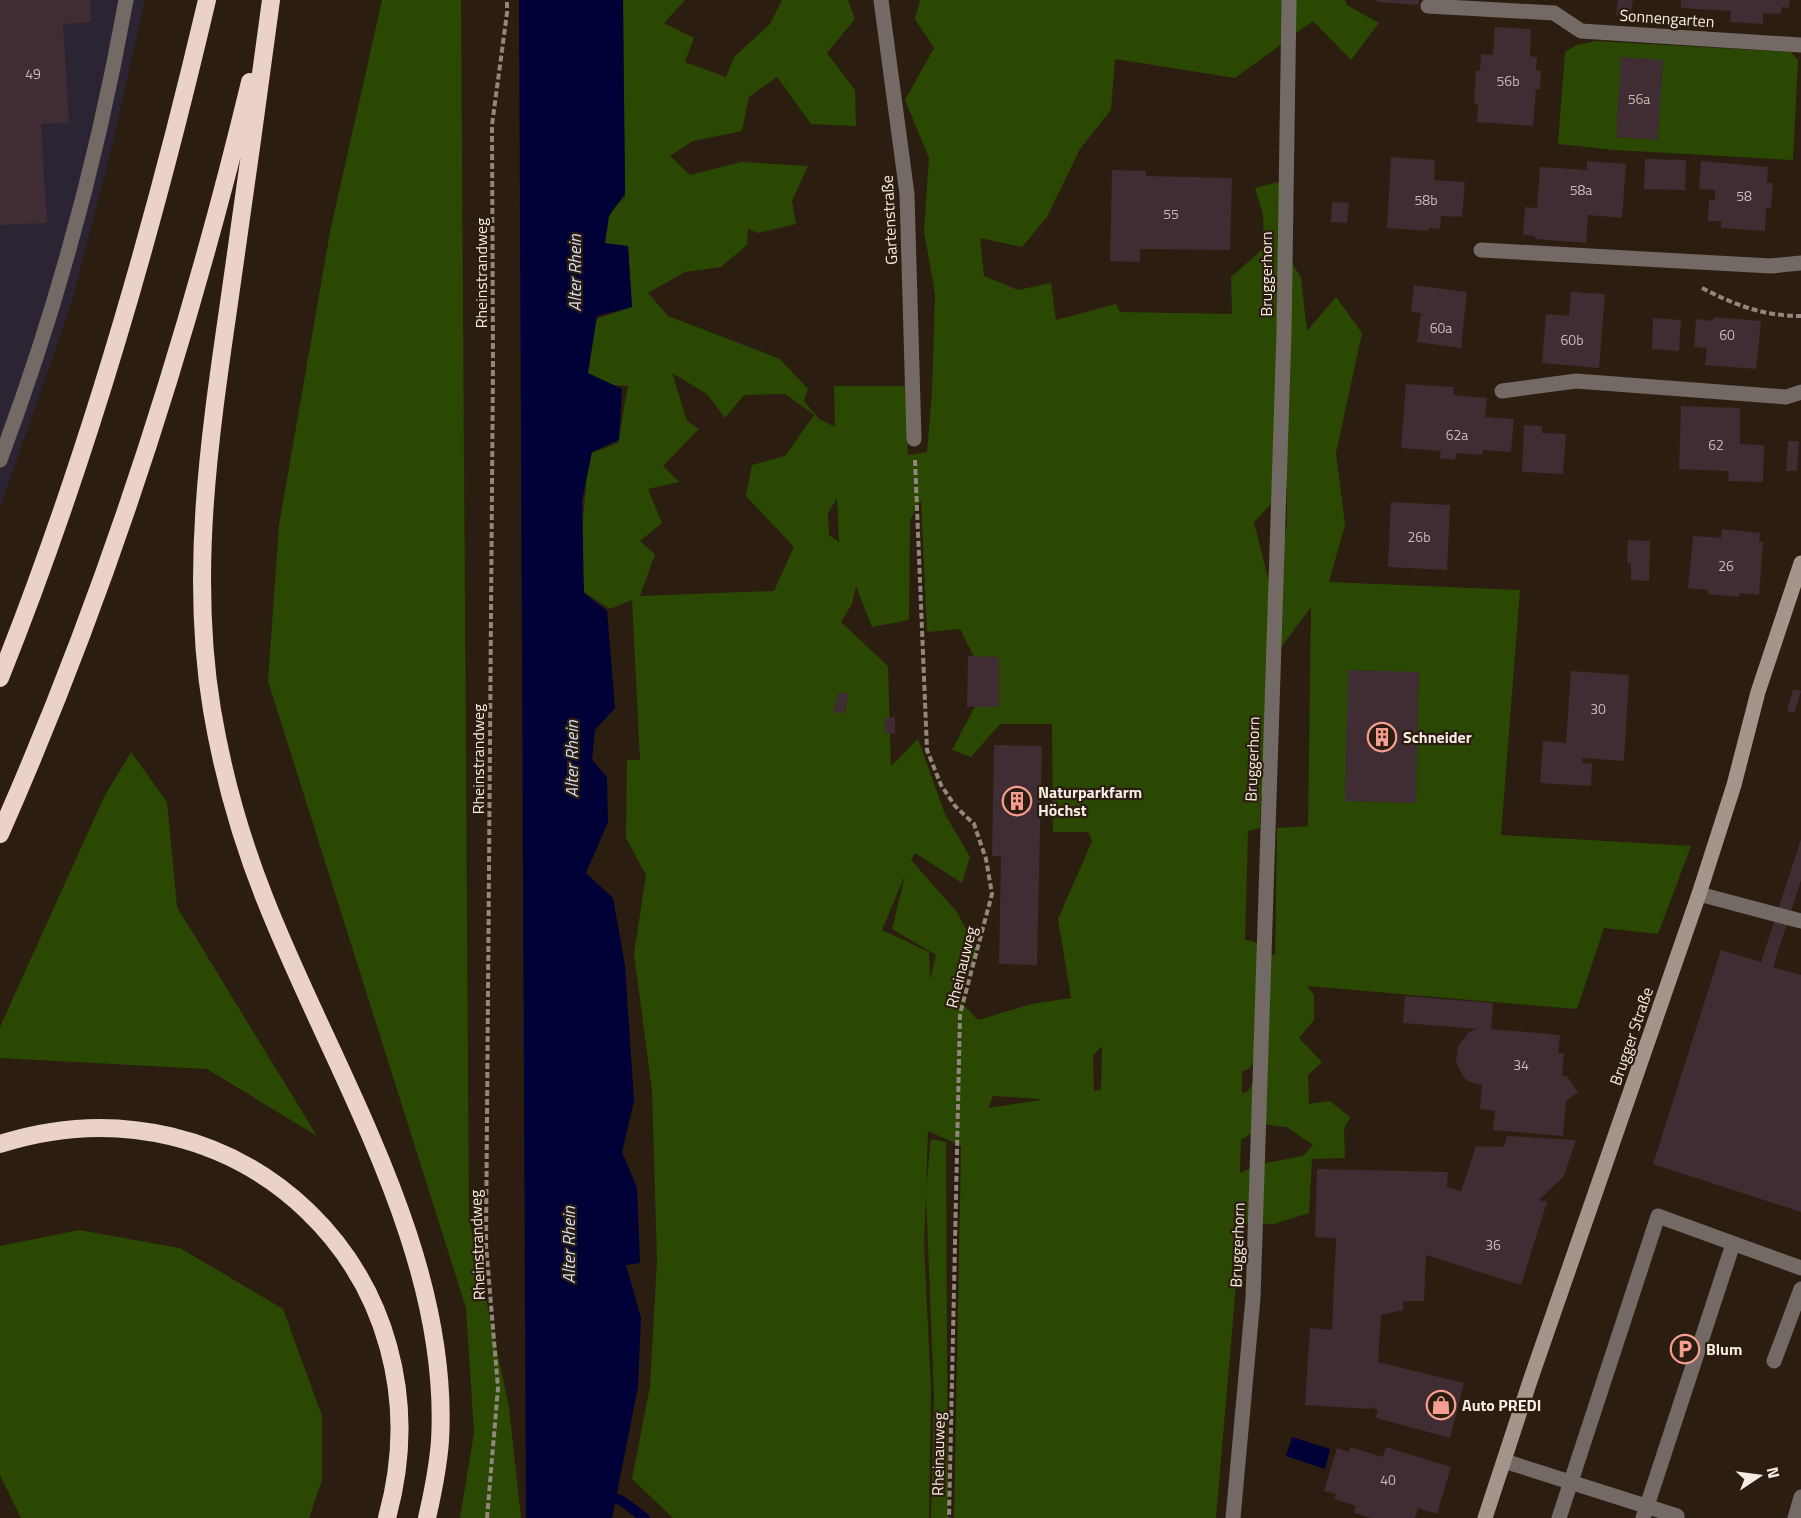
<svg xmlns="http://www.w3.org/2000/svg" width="1801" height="1518" font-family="'Titillium Web',sans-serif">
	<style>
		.industrial { fill: #2b2433 }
		.green { fill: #2a4802; fill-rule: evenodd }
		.water { fill: #000137 }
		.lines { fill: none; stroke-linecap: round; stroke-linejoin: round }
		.stream { stroke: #000137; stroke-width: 10 }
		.building { fill: #402c33 }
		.path { stroke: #93877d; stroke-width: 4; stroke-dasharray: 6 3; stroke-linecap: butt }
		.service { stroke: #736a65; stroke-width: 15 }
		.minor { stroke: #736a65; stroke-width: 15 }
		.secondary { stroke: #a3948c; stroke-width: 15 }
		.motorway { stroke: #ead2c6; stroke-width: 18 }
		.labels { text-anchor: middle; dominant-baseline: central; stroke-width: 4.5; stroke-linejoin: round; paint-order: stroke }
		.number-label { font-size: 14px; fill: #c8bcb8 }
		.street-label { font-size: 16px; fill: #f6ece4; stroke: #2b1d10 }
		.poi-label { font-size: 16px; font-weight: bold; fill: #f6ece4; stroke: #2b1d10; text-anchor: start }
		.water-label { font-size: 18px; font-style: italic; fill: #d2dcee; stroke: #2b1d10 }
	</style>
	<rect width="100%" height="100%" fill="#2b1d10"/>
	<path class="industrial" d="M0 0H145L110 154 72 301 0 508Z"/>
	<path class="green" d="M382 0H461L469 1219 509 1407 521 1518H460L474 1433 466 1308 268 681 279 525 330 232Z
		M623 0H685L664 23 694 38 685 62 726 77 734 57 770 24 782 0H848L855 19 827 53 855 90 856 126 811 124 777 77 749 97 742 131 693 141 670 156 690 175 741 162 808 166 792 201 796 224 758 233 748 229 747 245 721 267 685 272 648 293 668 316 780 359 808 389 804 401 819 419 835 427 834 386H905L908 455 927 452 932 393 935 294 924 231 929 158 905 100 934 48 915 19 920 0H1345L1347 5 1379 23 1351 60 1313 21 1235 78 1115 59 1111 110 1080 149 1047 217 1022 247 980 238 984 276 1018 290 1051 283 1056 320 1116 304 1120 312 1232 314 1231 277 1264 248 1263 215 1255 188 1292 179 1277 237 1301 278 1307 331 1336 297 1362 333 1336 453 1345 525 1329 582 1520 590 1501 835 1691 846 1658 934 1604 928 1577 1009 1307 986 1314 995V1020L1299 1038 1322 1062 1308 1075 1309 1104 1330 1101 1350 1117 1344 1129 1345 1158 1312 1159 1309 1213 1274 1224 1239 1223 1238 1261 1216 1518H954L961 1146 928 1131 926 1188 931 1139 946 1142 948 1518H931L934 1395 926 1196 924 1244 931 1390 929 1518H673L632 1479 650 1386 657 1261 652 1091 634 954 646 875 626 838 627 760H640L632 600 610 609 581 590 583 520 589 454 618 443 628 386 587 383 590 321 632 307 628 246H602L600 222 625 197ZM672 373 707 394 725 418 744 395 785 394 814 415 785 456 752 465 746 496 794 547 774 591 640 596 655 554 640 541 662 523 648 489 679 482 663 466 699 429 687 421ZM1287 487V525L1276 582 1270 586 1254 522ZM837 498 839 541V542L829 535 828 513ZM921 500 927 632 960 629 987 683 952 750 971 757 1000 724H1052L1053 832H1088L1092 841 1058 919 1071 998 1031 1004 978 1020 958 999 977 950 957 912 911 860 915 853 962 883 970 857 945 814 918 739 891 766 888 666 841 622 852 604 856 586 872 627 909 620 910 520ZM1311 607 1308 826 1277 828 1275 956 1253 941 1245 940 1248 831 1260 828 1261 794 1276 799V654ZM905 875 892 929 936 955 930 980 929 952 882 930ZM1102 1046 1101 1090 1094 1091 1093 1056ZM1262 1049 1257 1076 1247 1092 1242 1093V1071L1249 1069ZM993 1096 1040 1099V1100L988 1108ZM1263 1124 1287 1127 1313 1145 1303 1156 1260 1164 1240 1173 1241 1139H1243Z
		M1596 41 1791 52 1798 60 1793 160 1615 150 1558 144 1565 52 1577 45Z
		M131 752 167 802 177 907 317 1136 207 1069 0 1058V1027L104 797Z
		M79 1230 180 1248 283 1309 322 1416V1480L309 1518H21L0 1475V1246Z"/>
	<path class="water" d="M519 0H623L625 193 609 216 605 243 628 246 632 307 597 316 588 373 622 389 619 440 592 452 582 501 584 593 607 611 615 708 595 730 592 760 607 777 608 822 586 873 613 898 625 966 634 1101 622 1152 637 1188 640 1263 626 1265 641 1318 638 1387 612 1518H526Z
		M1292 1437 1330 1449 1325 1469 1286 1456Z"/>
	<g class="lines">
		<path class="stream" d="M603 1493 622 1501 645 1518"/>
	</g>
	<path class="building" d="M0 0H90L91 22 63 24 69 123 41 124 47 223 0 225Z
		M1377 0H1419L1418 5 1377 2Z
		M1618 0H1633L1630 17 1616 15Z
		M1681 0H1790L1789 8 1782 7 1781 14 1763 13V24L1730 22 1731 11 1681 8Z
		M1495 27 1531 29 1530 56 1537 57 1536 70 1541 71 1540 89H1536L1533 126 1477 122 1478 104 1474 103 1476 71H1480L1481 54 1493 55Z
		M1621 57 1663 60 1658 140 1616 137Z
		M1391 157 1435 160 1434 180 1465 182 1462 217 1441 216 1440 229 1429 228V231L1387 228Z
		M1645 159 1686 160 1685 190 1644 189Z
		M1587 161 1626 164 1622 218 1588 215 1586 243 1535 239V236L1523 235 1525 207 1537 208 1540 167 1587 170Z
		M1701 161 1768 167 1767 183H1773L1771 208H1766L1765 231 1721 228V221H1708L1709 200H1715V190L1699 189Z
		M1112 170 1146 171V176L1232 178 1230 250 1140 249V262L1110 261Z
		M1332 202 1349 203 1347 223 1331 222Z
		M1414 285 1467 292 1461 348 1417 342 1421 313 1411 312Z
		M1571 292 1605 294 1599 368 1542 363 1546 314 1569 316Z
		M1714 317 1761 321 1756 369 1705 365 1707 348 1694 347 1696 319 1713 321Z
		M1653 318 1681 320 1679 351 1652 349Z
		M1406 384 1454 387 1453 395 1487 398 1485 417 1514 419 1511 452 1483 450 1482 455 1456 453 1455 460 1440 458 1441 451 1401 448Z
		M1681 406 1740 408V444L1764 445 1763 482 1728 481 1729 471 1679 469Z
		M1524 425 1542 426V433L1566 434 1563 474 1522 472Z
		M1788 441H1799L1797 471H1786Z
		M1391 502 1450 505 1447 570 1388 567Z
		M1722 529 1760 533 1759 542H1763L1759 595 1739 593V597L1708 594V590L1688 588 1693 536 1721 538Z
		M1628 540 1650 541 1649 581 1631 580V563H1627Z
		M968 656 999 657V707H967Z
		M1348 670 1419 672 1416 803 1345 801Z
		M1571 671 1629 675 1624 761 1583 758 1582 763 1592 764 1591 786 1540 783 1543 741 1566 743Z
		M1793 689 1801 691 1794 713 1787 711Z
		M839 692 849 694 845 714 833 711Z
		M895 717V734L884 733 885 718Z
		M994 745 1042 746 1037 965 999 964 1001 856H992Z
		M1801 839V880L1773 967 1801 975V1212L1653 1164 1721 950 1761 962Z
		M1405 996 1493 1003 1491 1029 1560 1035 1558 1053H1564L1562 1075 1567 1076 1578 1092 1566 1101 1563 1136 1493 1130 1495 1111 1480 1109 1482 1085 1473 1083 1465 1079 1456 1063 1458 1046 1469 1032 1478 1029 1403 1023Z
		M1507 1136 1576 1140 1564 1176 1539 1200 1547 1202 1521 1285 1426 1255 1424 1301H1403V1310L1381 1315 1378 1362 1464 1383 1450 1438 1376 1418 1378 1410 1369 1407V1409L1305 1405 1310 1328 1332 1330 1336 1238 1315 1237 1317 1169 1448 1172 1447 1187 1461 1191 1476 1146 1504 1147Z
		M1350 1447 1383 1457 1386 1447 1451 1467 1437 1514 1418 1508 1415 1518H1371L1354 1513 1356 1506 1334 1499 1336 1494 1324 1491 1337 1448 1349 1452Z"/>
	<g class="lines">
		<path class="path" d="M1702 288C1735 305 1763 316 1801 316
			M915 460 927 750 941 785 955 806 974 824 986 859 992 894 960 1014 949 1518
			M487 1518 498 1388 486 1245 493 363 492 125 507 13V0"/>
		<path class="service" d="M1428 6 1554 13 1581 31 1801 45
			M1481 250 1771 266 1801 263
			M1502 391 1576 381 1786 397 1801 392
			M0 460C56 311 98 157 126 0
			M1774 1361 1801 1289
			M1504 1461 1677 1516
			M1559 1518 1658 1216 1801 1268
			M1643 1518 1733 1244
			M1795 1518 1801 1497"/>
		<path class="minor" d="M881 0 907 194 914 439
			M1699 894 1801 921
			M1233 1518 1253 1298 1284 332 1289 0"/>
		<path class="secondary" d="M1485 1518 1530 1381 1699 894 1734 785 1758 692 1801 563"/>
		<path class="motorway" d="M271 0C258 99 244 197 230 296 210 434 189 572 212 710 223 775 241 839 265 899 332 1070 451 1251 440 1441 438 1467 433 1492 427 1518
			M0 678C88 458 153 230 207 0
			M0 834C107 592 188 339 250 82
			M0 1144C239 1068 454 1276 387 1518"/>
	</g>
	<defs>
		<g id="building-ring" transform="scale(1.5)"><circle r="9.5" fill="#2b1d10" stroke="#f59d8e" stroke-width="1.5"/><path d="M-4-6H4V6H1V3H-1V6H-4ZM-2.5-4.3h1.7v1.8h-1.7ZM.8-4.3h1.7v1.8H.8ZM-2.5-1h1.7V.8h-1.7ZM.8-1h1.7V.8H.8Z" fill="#f59d8e"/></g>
		<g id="parking-ring" transform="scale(1.5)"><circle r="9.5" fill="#2b1d10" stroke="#f59d8e" stroke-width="1.5"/><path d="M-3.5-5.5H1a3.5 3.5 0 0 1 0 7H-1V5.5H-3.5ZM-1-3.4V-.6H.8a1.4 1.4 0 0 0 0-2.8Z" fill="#f59d8e"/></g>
		<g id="shop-ring" transform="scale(1.5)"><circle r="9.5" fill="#2b1d10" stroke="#f59d8e" stroke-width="1.5"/><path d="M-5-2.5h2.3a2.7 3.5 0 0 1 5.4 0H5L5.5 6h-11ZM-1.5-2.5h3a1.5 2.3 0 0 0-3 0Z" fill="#f59d8e"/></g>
	</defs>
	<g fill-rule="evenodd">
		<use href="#building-ring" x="1382" y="737"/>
		<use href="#building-ring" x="1017" y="801"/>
		<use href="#parking-ring" x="1685" y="1349"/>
		<use href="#shop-ring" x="1441" y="1405"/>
	</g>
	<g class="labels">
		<g class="number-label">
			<text x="33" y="73">49</text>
			<text x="1508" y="80">56b</text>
			<text x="1639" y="98">56a</text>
			<text x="1581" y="189">58a</text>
			<text x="1744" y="195">58</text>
			<text x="1426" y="199">58b</text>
			<text x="1171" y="213">55</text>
			<text x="1441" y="327">60a</text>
			<text x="1727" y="334">60</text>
			<text x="1572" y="339">60b</text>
			<text x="1457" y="434">62a</text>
			<text x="1716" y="444">62</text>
			<text x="1419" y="536">26b</text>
			<text x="1726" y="565">26</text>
			<text x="1598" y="708">30</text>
			<text x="1521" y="1064">34</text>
			<text x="1493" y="1244">36</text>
			<text x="1388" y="1479">40</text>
		</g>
		<g class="street-label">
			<text transform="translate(1667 18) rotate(4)">Sonnengarten</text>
			<text transform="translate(889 220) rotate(-93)">Gartenstraße</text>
			<text transform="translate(481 273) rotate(-90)">Rheinstrandweg</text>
			<text transform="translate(1266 274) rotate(-90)">Bruggerhorn</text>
			<text transform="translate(478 759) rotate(-90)">Rheinstrandweg</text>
			<text transform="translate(1252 759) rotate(-88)">Bruggerhorn</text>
			<text transform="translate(961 967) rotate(-76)">Rheinauweg</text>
			<text transform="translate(1631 1036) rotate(-71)">Brugger Straße</text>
			<text transform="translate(477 1245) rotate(-92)">Rheinstrandweg</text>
			<text transform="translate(1237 1245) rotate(-88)">Bruggerhorn</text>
			<text transform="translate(938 1454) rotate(-89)">Rheinauweg</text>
		</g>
		<g class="poi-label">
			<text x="1403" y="737">Schneider</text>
			<text x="1038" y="792">Naturparkfarm<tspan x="1038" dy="18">Höchst</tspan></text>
			<text x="1706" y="1349">Blum</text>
			<text x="1462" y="1405">Auto PREDI</text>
		</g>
		<g class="water-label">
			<text transform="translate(574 273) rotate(-90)">Alter Rhein</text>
			<text transform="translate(571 759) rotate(-90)">Alter Rhein</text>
			<text transform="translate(568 1245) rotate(-90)">Alter Rhein</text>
		</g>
	</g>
	<g transform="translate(1759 1476) rotate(77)" stroke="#2b1d10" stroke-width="4.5" paint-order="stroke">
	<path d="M0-4.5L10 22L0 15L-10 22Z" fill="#f6ece4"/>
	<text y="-9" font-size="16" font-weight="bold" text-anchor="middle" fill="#f6ece4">N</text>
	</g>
</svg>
